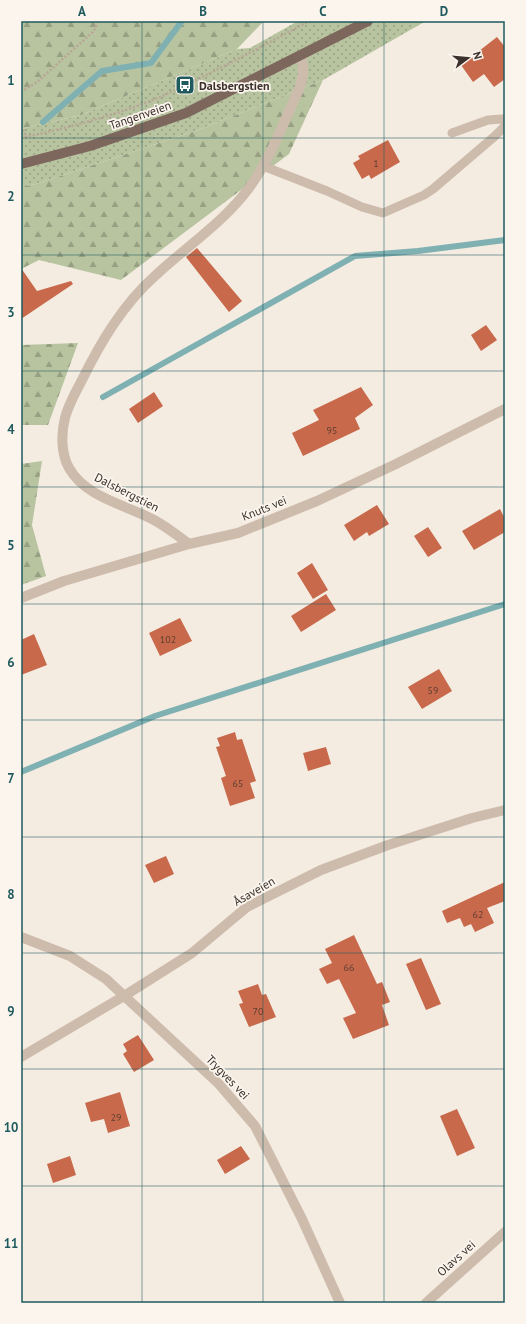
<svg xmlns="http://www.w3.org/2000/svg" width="526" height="1324" font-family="'PT Sans',sans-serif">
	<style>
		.grass { fill: url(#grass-dots) }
		.forest { fill: url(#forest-firs) }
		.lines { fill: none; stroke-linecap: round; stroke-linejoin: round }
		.stream { stroke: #7fb0b2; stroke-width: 6 }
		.building { fill: #c8694b }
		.path { stroke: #b9a596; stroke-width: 2.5; stroke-dasharray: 2 2; stroke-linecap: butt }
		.service { stroke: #cdbbac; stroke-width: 9 }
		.minor { stroke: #cdbbac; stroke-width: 10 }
		.primary { stroke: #7d675c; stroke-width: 10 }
		.grid { fill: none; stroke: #1f5a5e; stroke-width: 1; stroke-opacity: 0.55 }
		.labels { text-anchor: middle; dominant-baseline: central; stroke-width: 3.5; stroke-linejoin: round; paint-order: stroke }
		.number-label { font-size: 10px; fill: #5e3e33 }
		.poi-label { font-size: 12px; font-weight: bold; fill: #3b302b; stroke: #fbf5ee; text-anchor: start }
		.street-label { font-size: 12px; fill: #3b302b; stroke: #fbf5ee }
		.neatline { fill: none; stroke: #1f5a5e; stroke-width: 1.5 }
		.grid-label { font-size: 13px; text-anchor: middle; font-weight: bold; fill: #1f5a5e }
	</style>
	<defs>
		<pattern id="grass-dots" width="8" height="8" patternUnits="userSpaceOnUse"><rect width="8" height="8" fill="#b8c4a0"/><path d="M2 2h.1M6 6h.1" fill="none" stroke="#97a083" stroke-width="1.8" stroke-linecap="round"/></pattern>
		<pattern id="forest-firs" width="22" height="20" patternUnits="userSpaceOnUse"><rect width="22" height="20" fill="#b8c4a0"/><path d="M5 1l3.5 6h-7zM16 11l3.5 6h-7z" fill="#97a083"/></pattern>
	</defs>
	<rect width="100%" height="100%" fill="#f4ebe1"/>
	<path class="grass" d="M298 21H426L323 80 198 130 36 184 21 187V129L81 115 237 49 250 48Z"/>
	<path class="forest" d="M21 21H264L237 49 81 115 21 129Z
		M323 80 289 154 121 280 39 260 21 269V187L36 184 198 130Z
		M78 343 48 425H21V345Z
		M42 461 32 525 46 576 21 585V464Z"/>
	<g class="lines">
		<path class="stream" d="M43 122 102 71 151 63 182 21
			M103 397 355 256 418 251 505 240
			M21 772 155 716 505 604"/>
	</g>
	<path class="building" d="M497 37 505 47V79L494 87 484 74 473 82 461 65Z
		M388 140 400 162 371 179 369 175 362 179 353 163 360 159 358 156Z
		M197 248 242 301 229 312 186 257Z
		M21 268 37 291 71 281 73 284 21 319Z
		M486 325 497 340 481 351 471 335Z
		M361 387 373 405 355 418 360 429 303 456 292 433 319 420 313 410Z
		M154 392 163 406 138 423 129 409Z
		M377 505 389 524 369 536 367 532 354 541 344 525Z
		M500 509 505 519V532L474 550 462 531Z
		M428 527 442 548 428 557 414 536Z
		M312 563 328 590 313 599 297 573Z
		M326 594 336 610 301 632 291 616Z
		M180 618 192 641 160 656 149 633Z
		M34 634 47 665 21 675V640Z
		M439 669 452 691 422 709 408 687Z
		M235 732 237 740 242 739 256 781 250 783 255 798 230 806 221 778 226 776 216 747 220 746 217 738Z
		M326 747 331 764 308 771 303 753Z
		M166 856 174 874 154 883 145 865Z
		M505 882V901L487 908 494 923 475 932 471 924 464 927 460 918 447 923 442 911Z
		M354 935 377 984 382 982 390 1002 382 1005 389 1025 353 1039 343 1018 356 1013 339 979 327 984 319 969 332 963 325 949Z
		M421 958 441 1004 426 1010 406 964Z
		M258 984 262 995 266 994 276 1017 249 1027 239 1004 243 1003 238 991Z
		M138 1035 154 1060 134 1072 123 1054 127 1051 123 1044Z
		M120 1092 130 1126 108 1133 104 1119 91 1122 85 1103Z
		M457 1109 475 1148 457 1156 440 1116Z
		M241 1146 250 1159 225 1174 217 1160Z
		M70 1156 76 1175 53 1183 47 1164Z"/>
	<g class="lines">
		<path class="path" d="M21 92 37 82 94 31 98 21
			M21 126 27 137
			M21 138C71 127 122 114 169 93 216 71 263 46 309 21"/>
		<path class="service" d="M452 133 488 120 502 119 505 122
			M263 166 327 191 362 207 383 213 424 195 433 189 495 136 505 126V122"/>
		<path class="minor" d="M189 544C178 536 167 527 154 520 127 505 86 498 69 468 61 454 61 433 65 418 68 406 75 393 81 382 100 343 123 304 156 275 187 246 223 223 249 188 271 158 284 121 300 87L303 74 302 55
			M21 598 64 581 189 544 238 533 317 501 396 464 505 409
			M21 937 70 956 106 979 218 1083 255 1126 302 1219 340 1303
			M21 1057 124 996 192 953 247 907 321 870 388 845 472 818 505 810
			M426 1303 505 1232"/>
		<path class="primary" d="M21 164 90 146 186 113 368 21"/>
	</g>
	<path class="grid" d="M142 21V1303M263 21V1303M384 21V1303M21 138H505M21 255H505M21 371H505M21 487H505M21 604H505M21 720H505M21 837H505M21 953H505M21 1069H505M21 1186H505"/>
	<defs>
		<g id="bus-square" transform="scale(1)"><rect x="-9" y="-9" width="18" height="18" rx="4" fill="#1f5a5e" stroke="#fbf5ee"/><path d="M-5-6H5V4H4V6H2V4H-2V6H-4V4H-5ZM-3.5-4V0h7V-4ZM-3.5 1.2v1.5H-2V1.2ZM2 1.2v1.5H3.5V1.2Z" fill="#fff"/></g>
	</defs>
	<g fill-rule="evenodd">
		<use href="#bus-square" x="185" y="85"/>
	</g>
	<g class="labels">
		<g class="number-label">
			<text x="376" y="163">1</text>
			<text x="332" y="430">95</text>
			<text x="168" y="639">102</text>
			<text x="433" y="690">59</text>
			<text x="238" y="783">65</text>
			<text x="478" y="914">62</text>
			<text x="349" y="967">66</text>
			<text x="258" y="1011">70</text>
			<text x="116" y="1117">29</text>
		</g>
		<g class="poi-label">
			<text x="199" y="85">Dalsbergstien</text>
		</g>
		<g class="street-label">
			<text transform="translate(140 115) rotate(-19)">Tangenveien</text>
			<text transform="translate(127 492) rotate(27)">Dalsbergstien</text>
			<text transform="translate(264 508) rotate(-22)">Knuts vei</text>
			<text transform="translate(254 891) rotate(-30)">Åsaveien</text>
			<text transform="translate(228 1077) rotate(46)">Trygves vei</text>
			<text transform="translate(456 1258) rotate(-42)">Olavs vei</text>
		</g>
	</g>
	<rect width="526" height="1324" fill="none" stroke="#fbf5ee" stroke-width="44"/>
	<g transform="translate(468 58) rotate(74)" stroke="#fbf5ee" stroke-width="3" paint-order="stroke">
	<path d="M0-3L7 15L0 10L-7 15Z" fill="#3b302b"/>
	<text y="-6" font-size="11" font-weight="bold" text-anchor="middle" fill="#3b302b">N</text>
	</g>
	<rect x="22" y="22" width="482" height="1280" class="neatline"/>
	<g class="grid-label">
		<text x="82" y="16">A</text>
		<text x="203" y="16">B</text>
		<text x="323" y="16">C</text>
		<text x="444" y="16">D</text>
		<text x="11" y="85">1</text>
		<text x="11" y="201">2</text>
		<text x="11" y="317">3</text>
		<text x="11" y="434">4</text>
		<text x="11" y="550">5</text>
		<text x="11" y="667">6</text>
		<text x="11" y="783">7</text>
		<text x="11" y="899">8</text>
		<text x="11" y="1016">9</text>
		<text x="11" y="1132">10</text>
		<text x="11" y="1248">11</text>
	</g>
</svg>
